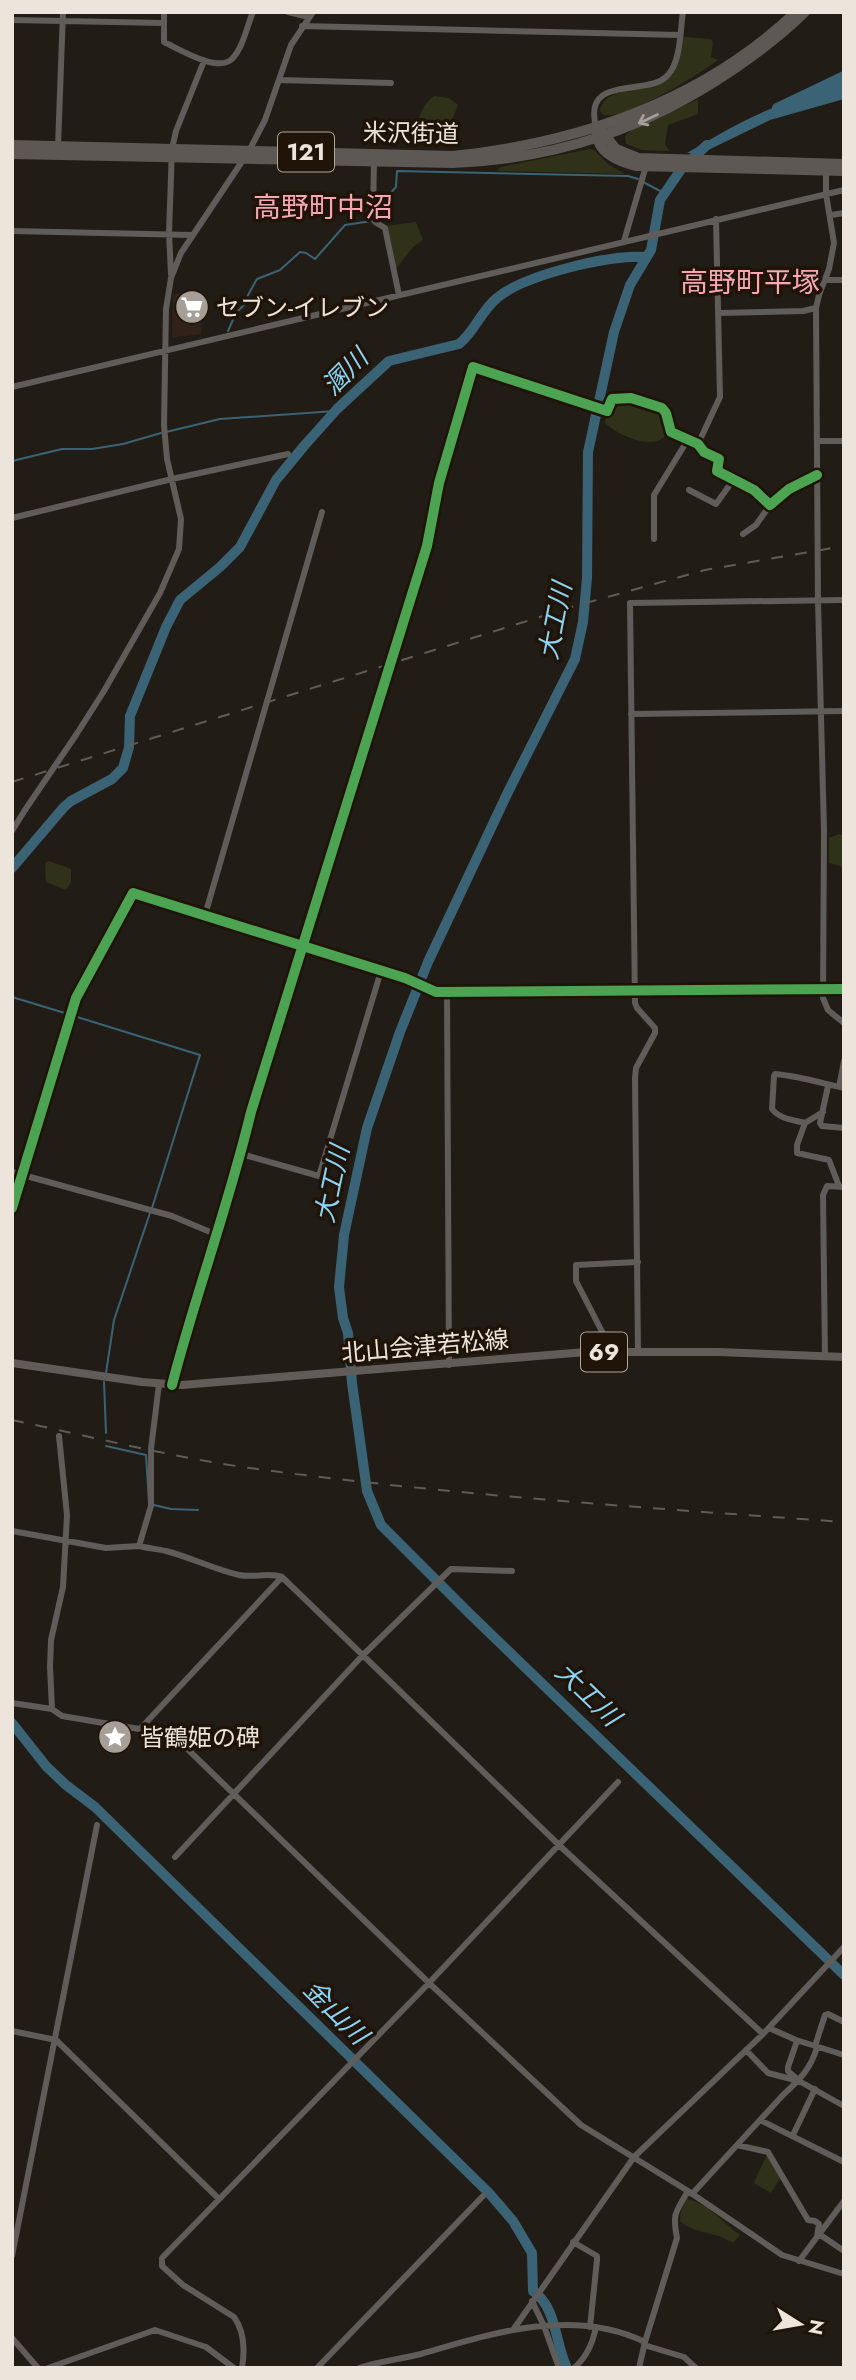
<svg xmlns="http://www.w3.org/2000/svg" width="856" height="2380" font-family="Jost,'Noto Sans JP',sans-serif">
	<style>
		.commercial { fill: #302218 }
		.green { fill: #2f3219 }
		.water { fill: #3b6376 }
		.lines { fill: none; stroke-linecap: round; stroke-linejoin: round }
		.stream { stroke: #3b6376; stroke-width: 2 }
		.river { stroke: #3b6376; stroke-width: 10 }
		.minor { stroke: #5f5c59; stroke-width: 6 }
		.major { stroke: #615c57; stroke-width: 8 }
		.highway { stroke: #5e5854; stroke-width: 10 }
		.rail { stroke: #5f5c57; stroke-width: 2; stroke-dasharray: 12 12; stroke-linecap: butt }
		.minor-bridge { stroke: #5f5c59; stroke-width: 6 }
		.cycleway-casing { stroke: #1f1407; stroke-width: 15 }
		.cycleway { stroke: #4ca352; stroke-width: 10 }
		.oneway { stroke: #a69e98 }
		.labels { text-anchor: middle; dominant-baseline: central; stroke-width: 7; stroke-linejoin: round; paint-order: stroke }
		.shield { fill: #1f1407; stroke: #afa69c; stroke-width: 2 }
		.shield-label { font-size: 23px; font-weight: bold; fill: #ede5dc }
		.street-label { font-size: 24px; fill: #ede5dc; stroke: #1f1407 }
		.poi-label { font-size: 24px; fill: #ede5dc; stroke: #1f1407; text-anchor: start }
		.water-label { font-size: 26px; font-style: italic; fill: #8bd5f9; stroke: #1f1407 }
		.quarter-label { font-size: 28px; fill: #faa7b5; stroke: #1f1407 }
	</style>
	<rect width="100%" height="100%" fill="#221c16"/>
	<path class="commercial" d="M173 294H203L201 334 172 338Z"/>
	<path class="green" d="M683 37 711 39 713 42 711 57 718 60C701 73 620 124 602 114L600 110C610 78 661 100 675 70 680 60 681 47 683 37Z
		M434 96 449 98 458 105 445 138 438 146C409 141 416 109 434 96Z
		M698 99V114L668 125 665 144 669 151 642 150 626 144 625 136C630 128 684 107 698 99Z
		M589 149 594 150 608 164 625 174 496 171 501 167Z
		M416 222 423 240 413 247 396 269 386 226Z
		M635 397C650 400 670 408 668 426 667 432 666 437 660 440 644 447 617 434 605 423L606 412 618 402Z
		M839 834 844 836V869L840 866 829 863V838Z
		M49 861 71 869V882L66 890 46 882 45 863Z
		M767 2154 781 2177 771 2193 754 2183Z
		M686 2199C705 2201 725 2224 740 2235L733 2243C715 2231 694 2234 680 2221L681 2211Z"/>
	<path class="water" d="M844 81V99L770 120 702 153H687C717 135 750 116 783 104 804 97 823 90 844 81Z"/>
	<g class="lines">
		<path class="stream" d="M643 182 664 193
			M376 218 383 201 396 187 397 171 628 176 638 179
			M228 331 236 313 247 302 248 295 257 279 280 270 300 252 306 253 315 259 345 225 372 221
			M166 432 220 419 335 411
			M12 461 62 449H92L123 444 161 433
			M12 913V915
			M12 997 68 1014
			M74 1016 200 1055 152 1208
			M106 1373 114 1320 150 1213
			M104 1382 106 1433
			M106 1446 146 1455 149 1503
			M154 1505 171 1509 198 1510"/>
		<path class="river" d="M777 108 844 76
			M707 145 682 168 660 200 651 250 630 285 614 332 588 452 587 578 583 622 575 659 509 790 428 962 400 1032 367 1128 344 1235 339 1287 343 1318 348 1333 352 1383 367 1491 381 1525 470 1614 844 1975
			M12 868 64 807 71 801 112 779 123 768 129 747 130 716 166 627 180 600 220 567 240 547 276 480 304 446 337 409 389 361 459 344C475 331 481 311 497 298 524 275 611 254 646 257
			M12 1723 46 1766 66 1785 95 1807 489 2193 513 2221 532 2253 533 2291C557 2307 555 2344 567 2368"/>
		<path class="minor" d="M164 12V42C179 49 218 73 232 59 243 48 247 26 253 12
			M288 12 309 17
			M12 20 164 23
			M302 26 680 35
			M279 80 391 83
			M596 127C582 73 648 98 668 75 681 61 680 31 683 12
			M58 146 63 12
			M374 159 373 218 375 222 385 228 399 295
			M826 169V194L834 243 829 269 819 295 816 308 818 601 824 831 823 998 828 1010 844 1023
			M831 215 844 213
			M12 231 192 235
			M624 241 646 166
			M171 274 169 233 172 149 176 131 204 61
			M824 280H844
			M718 313 803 311 816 308
			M12 387 844 190
			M817 441H844
			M698 444 720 397 716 219
			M689 490 716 504 734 479
			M12 518 172 479 288 454
			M743 534 756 525 770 505
			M654 539V495L687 441
			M631 714 844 711
			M76 735 104 691 160 593 179 549 181 519 167 459 164 425 166 309 171 278 181 253 249 151 265 120 291 45 313 12
			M12 831 25 810
			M205 915 322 512
			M447 993 449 1365
			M828 1086 820 1123 822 1126 844 1128
			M839 1087 844 1061
			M805 1123 823 1112
			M241 1154 319 1176 381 971
			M12 1172 172 1216 215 1234
			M839 1186 829 1160 797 1153V1145L805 1123C793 1120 780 1119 772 1109L774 1076 775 1074C799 1076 821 1083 844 1088
			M12 1208 76 998 133 893 405 978 436 992 844 989
			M612 1351 576 1281V1265L638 1262
			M638 1351 635 1078 636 1068 655 1033V1028L637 1008 635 1003 630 603 844 600
			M825 1356 823 1195 827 1186 844 1187
			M172 1385C196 1293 229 1204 251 1112L427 546 439 483 473 367 604 410 607 411 612 399 631 398 662 408 666 413 671 432 698 444 704 452 719 459 717 471 754 490 770 505 789 489 817 475
			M12 1531 106 1548 139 1546 151 1506V1449L159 1384
			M139 1546C147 1548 157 1549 166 1551 190 1557 213 1569 239 1575 253 1578 269 1572 282 1577L560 1846 763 2034
			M12 1703 52 1709 62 1716 157 1732 171 1734 176 1738 429 1983 581 2125 688 2191 782 2255 844 2274
			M52 1709 50 1667 51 1640 63 1587 67 1515 59 1436
			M140 1729 282 1577
			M175 1857 363 1655 451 1569 512 1571
			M769 2028 796 2040 844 2055
			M12 2031 56 2040 219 2199
			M815 2046 825 2015 828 2014 844 2022
			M746 2050 768 2073 799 2081 844 2106
			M797 2079 788 2071V2067L797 2041
			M760 2120 844 2162
			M793 2135 815 2089
			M737 2145 768 2152 808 2220 815 2221 819 2224 817 2237
			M692 2194 783 2095C799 2080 811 2069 817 2047
			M819 2234 844 2251
			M573 2242 597 2256V2260L590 2327
			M12 2256 97 1825
			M799 2261 844 2201
			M532 2301 544 2326 559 2368
			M513 2330 634 2157 763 2034 844 1947
			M12 2338 38 2368
			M644 2345 684 2357 696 2368
			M48 2368 155 2330 206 2347 234 2368
			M242 2368C245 2350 245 2332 234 2317L183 2285 162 2266V2258L429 1983 618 1782
			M317 2368 483 2196
			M359 2368C380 2361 401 2359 421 2354 492 2333 574 2307 645 2342
			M574 2368C586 2358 593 2342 596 2327
			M639 2368 645 2342 677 2238C672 2213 676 2212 688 2191"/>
		<path class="major" d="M12 1363 142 1382 182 1385 586 1352H718L844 1357"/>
		<path class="highway" d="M597 133C597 153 619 162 636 166L844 171
			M603 133 616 149 638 158 844 164
			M12 145 453 156C579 143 702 101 796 12
			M12 154 453 163C558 159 647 128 734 69 759 52 783 34 805 12"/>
		<path class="rail" d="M12 782 575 606 705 570 844 546
			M12 1420C93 1437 175 1458 257 1469 452 1495 648 1508 844 1522"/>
		<path class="minor-bridge" d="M25 810 76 735"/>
		<g class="cycleway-casing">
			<path id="cycleway" d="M12 1208 76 998 133 893 405 978 436 992 844 989
				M172 1385C196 1293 229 1204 251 1112L427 546 439 483 473 367 604 410 607 411 612 399 631 398 662 408 666 413 671 432 698 444 704 452 719 459 717 471 754 490 770 505 789 489 817 475"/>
		</g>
		<use href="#cycleway" class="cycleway"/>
	</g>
	<defs><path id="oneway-shaft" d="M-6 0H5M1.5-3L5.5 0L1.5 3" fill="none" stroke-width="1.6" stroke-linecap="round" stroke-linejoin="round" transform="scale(1.75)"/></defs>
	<use class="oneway" href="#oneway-shaft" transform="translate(648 119) rotate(155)"/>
	<defs>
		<g id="supermarket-disc" transform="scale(1.75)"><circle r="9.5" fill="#a69f97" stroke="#1f1407"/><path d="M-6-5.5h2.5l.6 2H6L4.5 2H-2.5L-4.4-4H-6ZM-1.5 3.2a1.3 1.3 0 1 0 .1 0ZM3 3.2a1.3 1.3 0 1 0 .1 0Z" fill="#fff"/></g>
		<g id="sight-disc" transform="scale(1.75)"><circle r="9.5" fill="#a69f97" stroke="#1f1407"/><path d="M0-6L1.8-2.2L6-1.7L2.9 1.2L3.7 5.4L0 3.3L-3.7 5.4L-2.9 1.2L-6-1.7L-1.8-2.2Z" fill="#fff"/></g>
	</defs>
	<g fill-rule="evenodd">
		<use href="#supermarket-disc" x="192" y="307"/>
		<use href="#sight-disc" x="115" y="1737"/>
	</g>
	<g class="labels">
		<g class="shield">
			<rect x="278" y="132.5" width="56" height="39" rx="5"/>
			<rect x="581" y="1332.5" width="46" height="39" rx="5"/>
		</g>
		<g class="shield-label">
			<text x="306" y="152">121</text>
			<text x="604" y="1352">69</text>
		</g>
		<g class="street-label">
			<text transform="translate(411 133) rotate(1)">米沢街道</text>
			<text transform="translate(425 1346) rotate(-5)">北山会津若松線</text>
		</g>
		<g class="poi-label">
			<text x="216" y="307">セブン-イレブン</text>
			<text x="140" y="1737">皆鶴姫の碑</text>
		</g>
		<g class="water-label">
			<text transform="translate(345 372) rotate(-45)">溷川</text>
			<text transform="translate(555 621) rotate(-79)">大工川</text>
			<text transform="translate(332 1184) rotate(-78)">大工川</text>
			<text transform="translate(588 1694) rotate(44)">大工川</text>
			<text transform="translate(336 2012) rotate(45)">金山川</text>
		</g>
		<g class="quarter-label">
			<text x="323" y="207">高野町中沼</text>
			<text x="750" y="282">高野町平塚</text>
		</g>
	</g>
	<rect width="856" height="2380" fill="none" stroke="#ede5dc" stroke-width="28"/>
	<g transform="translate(800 2324) rotate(101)" stroke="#1f1407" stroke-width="5" paint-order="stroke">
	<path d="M0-5L12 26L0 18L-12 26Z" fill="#ede5dc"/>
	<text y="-10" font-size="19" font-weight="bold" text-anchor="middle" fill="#ede5dc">N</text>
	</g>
</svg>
